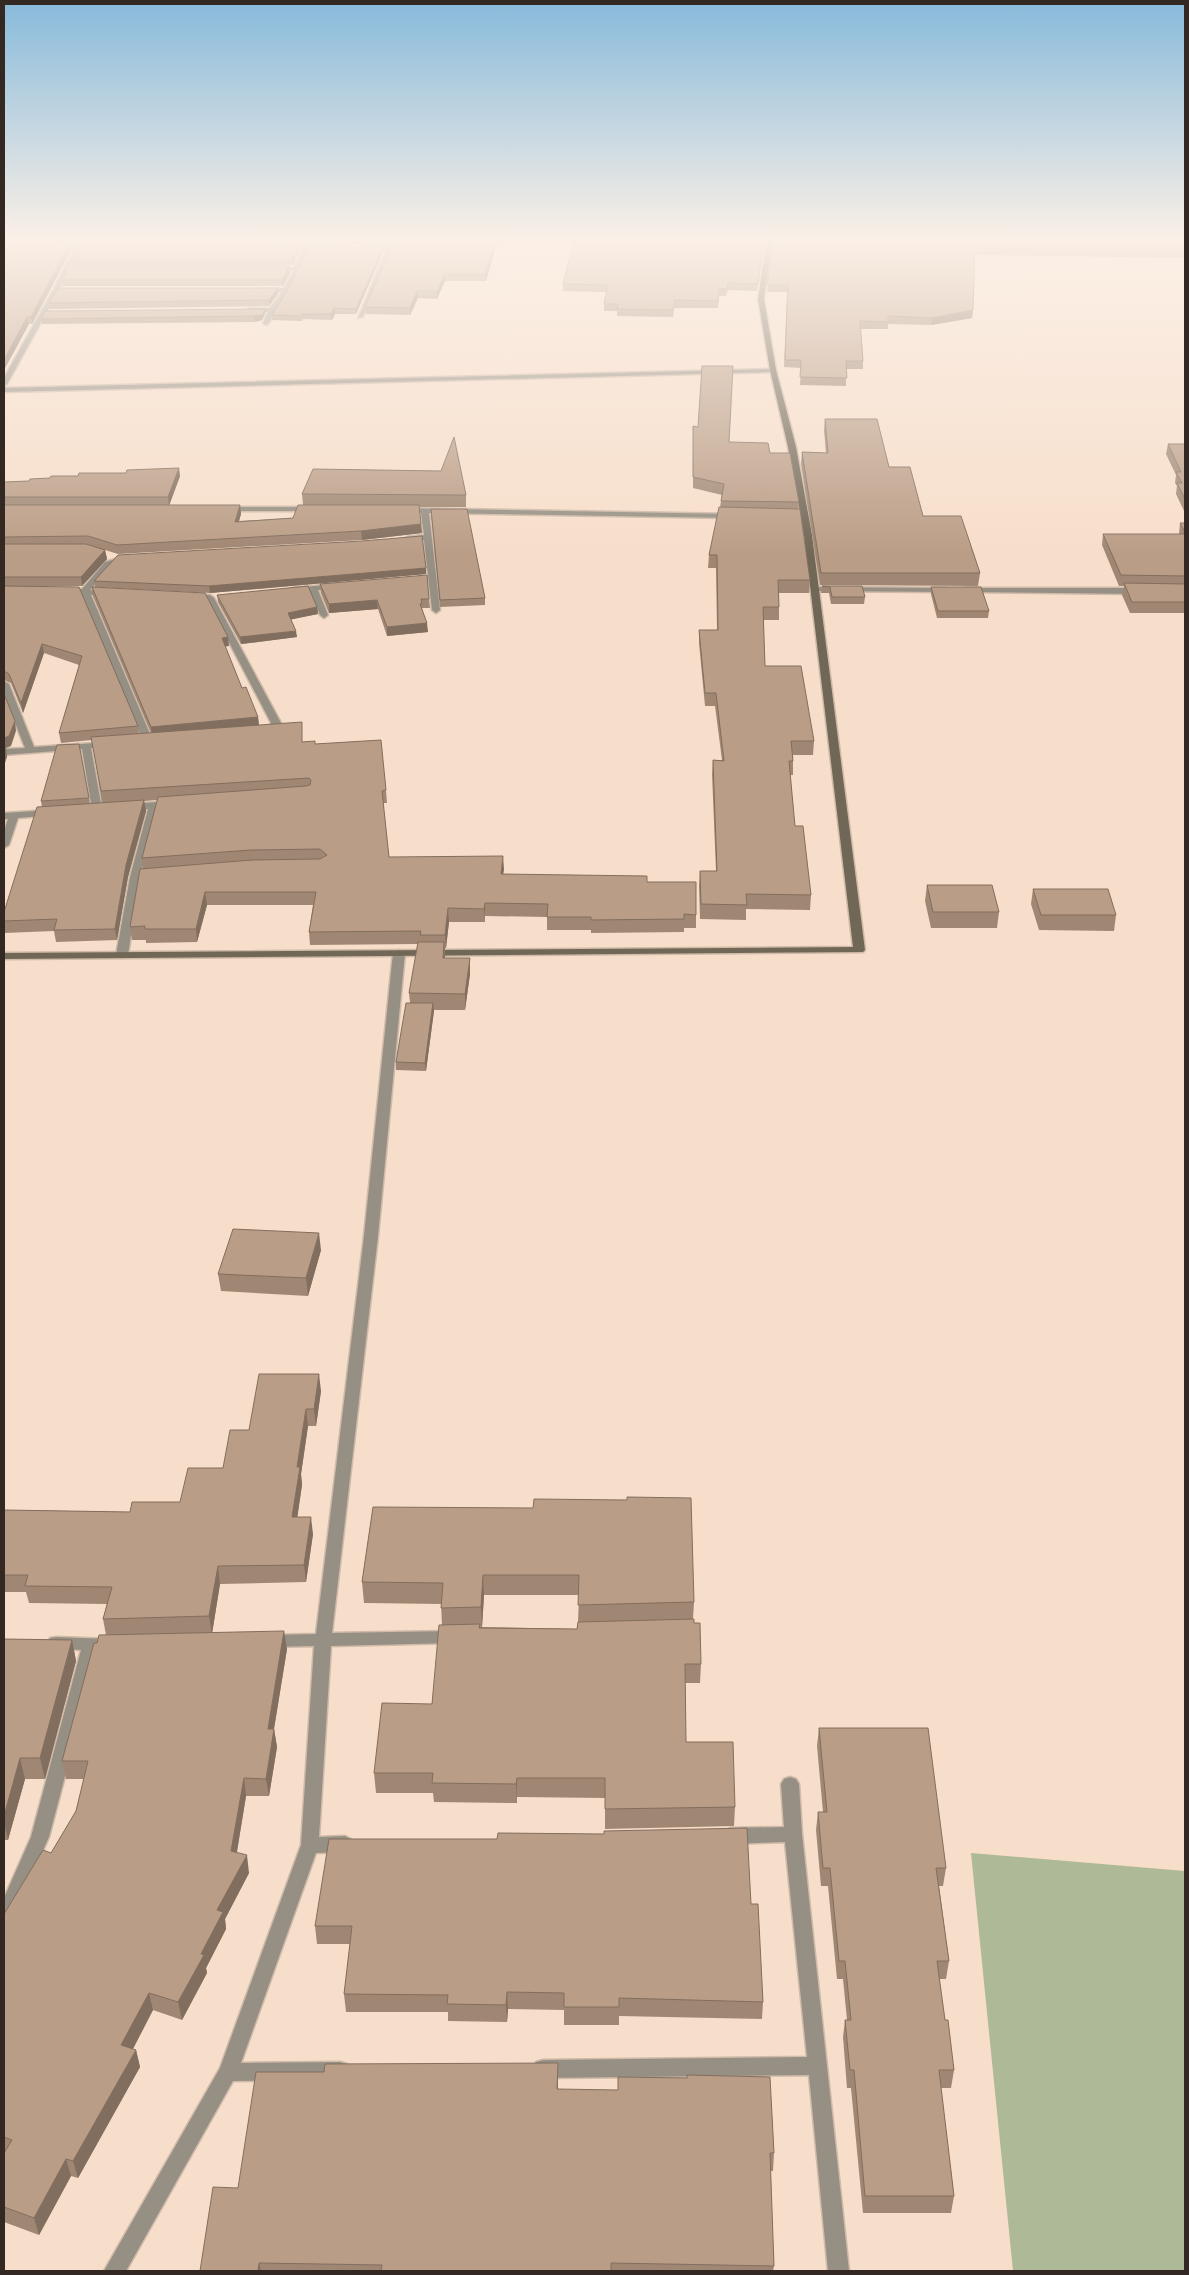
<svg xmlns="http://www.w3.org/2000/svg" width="1189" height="2275" font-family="'Roboto Serif',serif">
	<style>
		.forest { fill: #aeb998 }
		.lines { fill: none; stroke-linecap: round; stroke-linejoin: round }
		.street-casing { stroke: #d0baa8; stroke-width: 3 }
		.secondary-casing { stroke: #d0baa8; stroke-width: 3 }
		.street { fill: #958f84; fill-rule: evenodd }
		.secondary { fill: #706757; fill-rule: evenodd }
		.wall { fill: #a08773; fill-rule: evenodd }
		.shaded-wall { fill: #826e5e }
		.building { fill: #ba9d86; stroke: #826e5e }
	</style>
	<rect width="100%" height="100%" fill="#f7deca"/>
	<path class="forest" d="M971 1853 1185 1871V2271H1013Z"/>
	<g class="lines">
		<g class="street-casing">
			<path id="street" d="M422 237H432L408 242 392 249 363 317 358 318 386 250H366L364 247 389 246 405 240Z
				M52 245H94L97 247 79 248 59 290 7 384 4 386V378L53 290 74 248H54Z
				M282 246 324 245 327 247 308 249 289 290 269 323 266 325 263 323 268 312H249L246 310 249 308H270L282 292H261L259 289 284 288 293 271 271 269 294 267 302 249H284Z
				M775 369 776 370 773 372 4 392V388Z
				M222 507H313L317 509 313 511H225L221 509Z
				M400 508 733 514 737 516 733 518 429 513 440 610 436 613 432 610 424 540 407 541 403 539 407 537 424 535 421 513 403 512H400Z
				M130 555 134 557 133 559 111 566 90 590 111 591V595H91L153 741 148 744 143 741 82 594H66L62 591 66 588 82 589 105 562Z
				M337 584 341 586 340 588 318 590 328 615 324 618 320 615 310 591 292 592 288 590 292 588Z
				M811 587 947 588 951 590 947 592 814 591H811Z
				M964 588H1139L1143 591 1139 594 967 592 963 590Z
				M191 594 210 595 214 598 281 723 275 731 263 734 258 731 269 727 271 723 207 600 188 599 187 597Z
				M4 681 9 684 34 747 111 742V746L91 748 102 809 101 811H93L92 809 82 749 4 755V749L25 748 4 695Z
				M173 801 177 802V806L158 808 140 877 128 955 122 958 118 957 116 955 130 877 148 809 128 810 123 807 128 804Z
				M50 810 55 813 54 815 18 818 9 845 4 848V831L8 819H4V813Z
				M399 950 405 953 378 1236 332 1633 453 1631 459 1632 461 1637 459 1642 453 1643 331 1646 319 1837 345 1836 351 1839 354 1844 351 1849 345 1852 316 1853 241 2063 340 2062 347 2064 350 2071 347 2078 340 2080 233 2081 126 2271H104L220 2068 301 1845 314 1646 269 1647 263 1646 261 1641 263 1636 269 1635 316 1634 364 1236 393 953Z
				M56 1637 109 1639 115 1640 117 1645 115 1650 98 1651 49 1837 11 1922 4 1924V1898L31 1837 81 1650 50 1648 48 1643 50 1638Z
				M790 1777 796 1779 799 1784 802 1834 849 2271H828L809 2075 543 2078 536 2076 533 2069 536 2062 543 2060 807 2057 785 1842 730 1844 724 1841 721 1836 724 1831 730 1828 784 1827 781 1784 784 1779Z"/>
		</g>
		<g class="secondary-casing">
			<path id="secondary" d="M767 237H773L764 299 776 370 796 447 812 535 865 950 863 952 4 959V953L853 947 804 535 788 447 770 370 758 299Z"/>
		</g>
		<use href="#street" class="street"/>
		<use href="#secondary" class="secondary"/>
	</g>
	<path class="wall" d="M4 237H504L501 246H496L486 281H445L437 299 418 298 410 315 366 314 365 307 405 238 389 244 4 242Z
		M575 237H766H765L757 291 728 290 726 296H719L718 308H674L673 317 617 316V311H604V304L607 292 563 291V284Z
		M774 237H1185V258L975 255 972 318 931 325 888 324V329H861L863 361V369H846V386L800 385 801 368 784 367 787 292H767Z
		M4 243 71 250 32 324H29L4 370Z
		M383 247V252L356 314H335L332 320 303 319 302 321 272 320V315Z
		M299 251 293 265H73L72 260Z
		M289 266 290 273 283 286H63L62 280Z
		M278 288V294L269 306 50 309 49 303Z
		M265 314 262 320 255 322 42 324 41 319Z
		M825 419 889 467 923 516 980 573 978 586 820 585 801 464 802 452 826 453 824 430Z
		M693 437 729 442 770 453 799 502 798 509 810 580 809 593H778L779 607V620H763L765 666 814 741 813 755H793V775H790L795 826 811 895 810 910 746 909V920L700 919 699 886 700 871H716L712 774 713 760H722L715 706H705L699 643V630H717L716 568H708L709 555 720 507 722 495 693 488Z
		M1168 444H1185V513L1176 494 1177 486 1175 483 1176 475 1166 454Z
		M180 476 169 505H240L241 514 239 521 293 518 303 505 302 494 466 495V507H419L422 533 362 540 118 554 105 550 107 559 82 586H41L138 726 139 734 151 733 93 596 92 587 229 646H225L242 688 258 717 259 725 303 742 315 744 386 790 387 803H383L389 857 504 869 503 874 647 882 696 915V928H684V932L591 933V930H547V917L485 916V922H449L446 948H445V958H470V974L465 1010H434L426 1071 396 1070V1062L410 1003 409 993 418 944 310 945 309 932 313 905H207L197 942 146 943V940H132L130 927 143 868 142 858 157 800 144 801 146 811 128 877 117 940 56 942 54 931 4 933V912L42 807 41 801 89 798 90 804 102 803 92 740 61 743 59 733 79 665 44 653 23 713 11 683 4 680V482Z
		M431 515 485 598V605L440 607Z
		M1180 523H1185V613H1130L1122 595 1124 586H1119L1102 545 1103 534H1179Z
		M426 568V574L210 593 95 587 94 581Z
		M320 584 429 599 430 608H422L428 632 387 636 378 609 329 613 321 593Z
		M822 586H862L865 597 864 604H831L829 593H821Z
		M931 587 989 611 988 618H937L931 594Z
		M217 595 317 607 318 614 291 619 297 637 241 644 218 602Z
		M927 885 999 912 997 928H931L925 901Z
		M1033 889 1116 915 1114 931 1039 930 1031 904Z
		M321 1250 308 1296 221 1291 218 1274Z
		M321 1391 316 1426H308L301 1474 302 1485 297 1517 313 1534 306 1582 220 1584 212 1633 287 1649 274 1729 277 1747 269 1796H246L237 1852 249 1873 225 1919 226 1929 206 1968 207 1973 182 2020 153 2010 133 2049 136 2050 140 2067 78 2178 71 2176 39 2235 4 2222V1914L51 1853 76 1811 84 1779H66L62 1761 97 1643 106 1635 103 1619 107 1604 29 1603 26 1592H4V1510L130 1512 180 1502 223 1468 249 1430Z
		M373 1507 694 1602 693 1619 701 1664 700 1683H685L686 1742 735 1807 734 1826 605 1829V1798L517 1797V1803L434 1802 433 1793H376L374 1773 432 1704 442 1625 441 1604 364 1603 362 1582ZM484 1595H579L578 1622 577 1629 482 1627Z
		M4 1639 72 1640 76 1661 45 1779H25L8 1840H4Z
		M819 1728 946 1868 943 1886H939L949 1961 946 1979H939L945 2020 954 2070 951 2088H941L954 2196 951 2213H863L851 2088H847L843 2037 845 2020H847L843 1979H837L828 1886H821L816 1830 818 1812H823L817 1746Z
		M751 1904 763 2002 762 2019 619 2016V2025H564V2010L508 2009 507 2022 448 2021V2012H346L344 1994 350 1944H317L315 1926Z
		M558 2063V2089L774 2153 773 2171H770L774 2266 773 2271H200L238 2188 324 2072Z"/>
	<path class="shaded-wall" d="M388 237H419L405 238 389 244Z
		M502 237H504L501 246V240Z
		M764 237H766H765L757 291 758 284Z
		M496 240V246L486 281 485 274Z
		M70 243 71 250 32 324 31 317Z
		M299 245V251L293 265 292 260Z
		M383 247V252L356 314V309Z
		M289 266 290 273 283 286 282 280Z
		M445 274V281L437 299V291Z
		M278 288V294L269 306V300Z
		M417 291 418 298 410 315V308Z
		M334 308 335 314 332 320 331 314Z
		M265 309V314L262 320 255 322 254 316Z
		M973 310 972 318 931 325 932 318Z
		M27 317 29 324 4 370V360Z
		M179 468 180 476 169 506 168 497Z
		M240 505 241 514 236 531 235 522Z
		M421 524 422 533 362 540 361 531Z
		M105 550 107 559 82 586 81 577Z
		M426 568V574L210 593 209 586Z
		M377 600 378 609 329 613V604Z
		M317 607 318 614 289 620 288 613Z
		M427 623 428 632 387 636V627Z
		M296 631 297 637 241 644 240 637Z
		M228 637 229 646 223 647 222 638Z
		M42 644 44 653 23 713 21 703Z
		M258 717 259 726 152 736 151 727Z
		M15 721 16 731 11 746 6 748 7 757 4 766V738Z
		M144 800 146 811 128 877 117 940 115 929 126 865Z
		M503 856 504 869 501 887V874Z
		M205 892 207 905 197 942 196 929Z
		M485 903V922L484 909Z
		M448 908 449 922 446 948 445 935Z
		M444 942 445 957 443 974V958Z
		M470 958V974L465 1010V994Z
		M433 1003 434 1011 426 1071 425 1063Z
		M319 1233 321 1250 308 1296 306 1278Z
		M319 1374 321 1391 316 1426 314 1409Z
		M306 1409 308 1426 301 1474 302 1485 295 1534 292 1517 297 1467Z
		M311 1517 313 1534 306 1582 304 1565Z
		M218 1566 220 1584 212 1634 209 1616Z
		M483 1575 484 1595 482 1627 481 1607Z
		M284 1631 287 1649 271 1747 268 1729Z
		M72 1640 76 1661 45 1779 40 1758Z
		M274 1729 277 1747 269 1796 266 1779Z
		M20 1758 25 1779 8 1840 4 1823V1816Z
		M244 1778 246 1796 234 1869 231 1851Z
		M517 1778V1803L516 1784Z
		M247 1855 249 1873 225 1919 226 1929 206 1968 207 1973 182 2020 178 2002 201 1954 217 1910Z
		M507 1992 508 2009 507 2022 506 2005Z
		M149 1993 153 2010 126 2062 121 2045Z
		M136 2050 140 2067 78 2178 73 2161Z
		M558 2063V2082L557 2108V2089Z
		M66 2159 71 2176 39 2235 34 2218Z
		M259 2263 261 2271H258Z"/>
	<path class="building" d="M408 237H502L501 240H496L485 274H445L437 291H417L410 308 365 307 393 244Z
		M575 237H764L758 284 728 283 727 289 719 288 718 301 675 300 673 310 617 309 618 304H604L608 285 563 284Z
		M774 237H964L1185 241V251L975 248 973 310 932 318 888 316V322L860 321 863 361H846L847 378 800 377 801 360H785L788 285H767Z
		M4 243H70L31 317H27L4 360Z
		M79 244 299 245 292 260H72Z
		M309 246 383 247 356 309 334 308 331 314H302V316L272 315 290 286Z
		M68 266H289L282 280H62Z
		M58 288H278L269 300 49 303Z
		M265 309 262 315 254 316 41 319 45 311Z
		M702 366H733L729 442 768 443 770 453H790L799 502 721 501 724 484 693 477V426L698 427Z
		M825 419H877L889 467H910L923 516H961L980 573H821L802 452 828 453Z
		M454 437 466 495 302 494 313 469 441 471Z
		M1168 444H1185V499L1177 483H1182L1176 472H1181Z
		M179 468 168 497H4V482L29 481 30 479 50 478 51 476H78L79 473H126L127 470Z
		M4 505H240L235 522 293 518 298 505H419L421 524 361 531 117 545 88 536 4 537Z
		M719 507 800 509 810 580H778L779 607H763L765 666H801L814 741H791L793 761H789L795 826H803L811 895 746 894 747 905 701 904 700 871H717L713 760 724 761 716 693H705L699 630H718L717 555H709Z
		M431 509H467L485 598 440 600Z
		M1180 523H1185V532Z
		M1103 534H1185V576L1121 575Z
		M422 536 426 568 209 586 94 581 118 555 362 541Z
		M4 544H86L105 550 81 577H4Z
		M427 575 429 599H421L422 604H420L427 623 387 627 377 600 329 604 320 584Z
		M1124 583 1185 584V602H1132Z
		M4 586 79 587 138 726 59 733 82 656 42 644 21 703 9 674 4 671Z
		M308 586 317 607 288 613 296 631 240 637 217 595Z
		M822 586H862L865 597H832L830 587Z
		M92 587 205 593 228 637 222 638 242 688 246 687 258 717 151 727Z
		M931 587H981L989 611H938Z
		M4 694 15 721 9 736 4 738Z
		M302 722V742L315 741V744L381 740 386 790 382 791 389 857 503 856 501 874 647 876V882H696V915L684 914V919L591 920V917H547L548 904 485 903 484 909 448 908 445 935H420L421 931 309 932 316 892H205L196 929H145V926L130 927 140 869 252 860 320 859 327 855 320 849 251 850 142 858 158 797 306 786 310 785 311 780 309 778 101 791 91 737Z
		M79 744 89 798 41 801 57 745Z
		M144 800 126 865 115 929 54 930 57 919 4 921V912L37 807Z
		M927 885H992L999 912H933Z
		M1033 889H1108L1116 915H1041Z
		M418 942H444L443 958H470L465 994 409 993Z
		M406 1003H433L425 1063 396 1062Z
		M233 1229 319 1233 306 1278 218 1274Z
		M259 1374H319L314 1409H306L297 1467H300L292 1517H311L304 1565 218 1566 209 1616 103 1619 112 1587 25 1586 28 1575H4V1510L130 1512 132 1502H180L188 1468H223L230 1430H249Z
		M627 1497 691 1498 694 1602 578 1605 579 1575H483L481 1607 441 1608 443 1583 362 1582 373 1507 533 1508 534 1499 627 1500Z
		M694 1619V1623H700L701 1664H685L686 1742H733L735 1807 605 1809V1778H517L516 1784 432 1783 433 1773H374L382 1703 432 1704 439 1625 480 1624 479 1628 577 1629 578 1622Z
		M284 1631 268 1729H274L266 1779 244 1778 231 1851 247 1855 217 1910 223 1912 201 1954 204 1955 178 2002 149 1993 121 2045 136 2050 73 2161 66 2159 34 2218 4 2207V2153L12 2140 4 2137V1914L43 1850 51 1853 76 1811 88 1761H62L94 1643H97L99 1635Z
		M4 1639 72 1640 40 1758H20L4 1816Z
		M819 1728H928L946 1868H936L949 1961H937L945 2020H948L954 2070H939L954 2196H865L854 2070H850L845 2020H851L845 1961H839L830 1868H823L818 1812H827Z
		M747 1828 751 1904H758L763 2002 619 1998V2007H564V1993L507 1992 506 2005 447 2004 448 1995 344 1994 352 1926H315L329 1839H497L498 1833 604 1834V1831Z
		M558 2063 557 2089 618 2090V2077L687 2078V2075L770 2077 774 2153H770L774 2266 611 2263V2271H381L382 2265 259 2263 258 2271H200L213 2187 238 2188 256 2072H324L325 2064Z"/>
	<linearGradient id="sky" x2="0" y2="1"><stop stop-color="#87bada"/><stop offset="0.43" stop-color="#fbf0e7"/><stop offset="1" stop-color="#fbf0e7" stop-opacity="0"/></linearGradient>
	<rect width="1189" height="555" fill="url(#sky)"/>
	<rect width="1189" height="2275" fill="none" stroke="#332922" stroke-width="10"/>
</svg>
